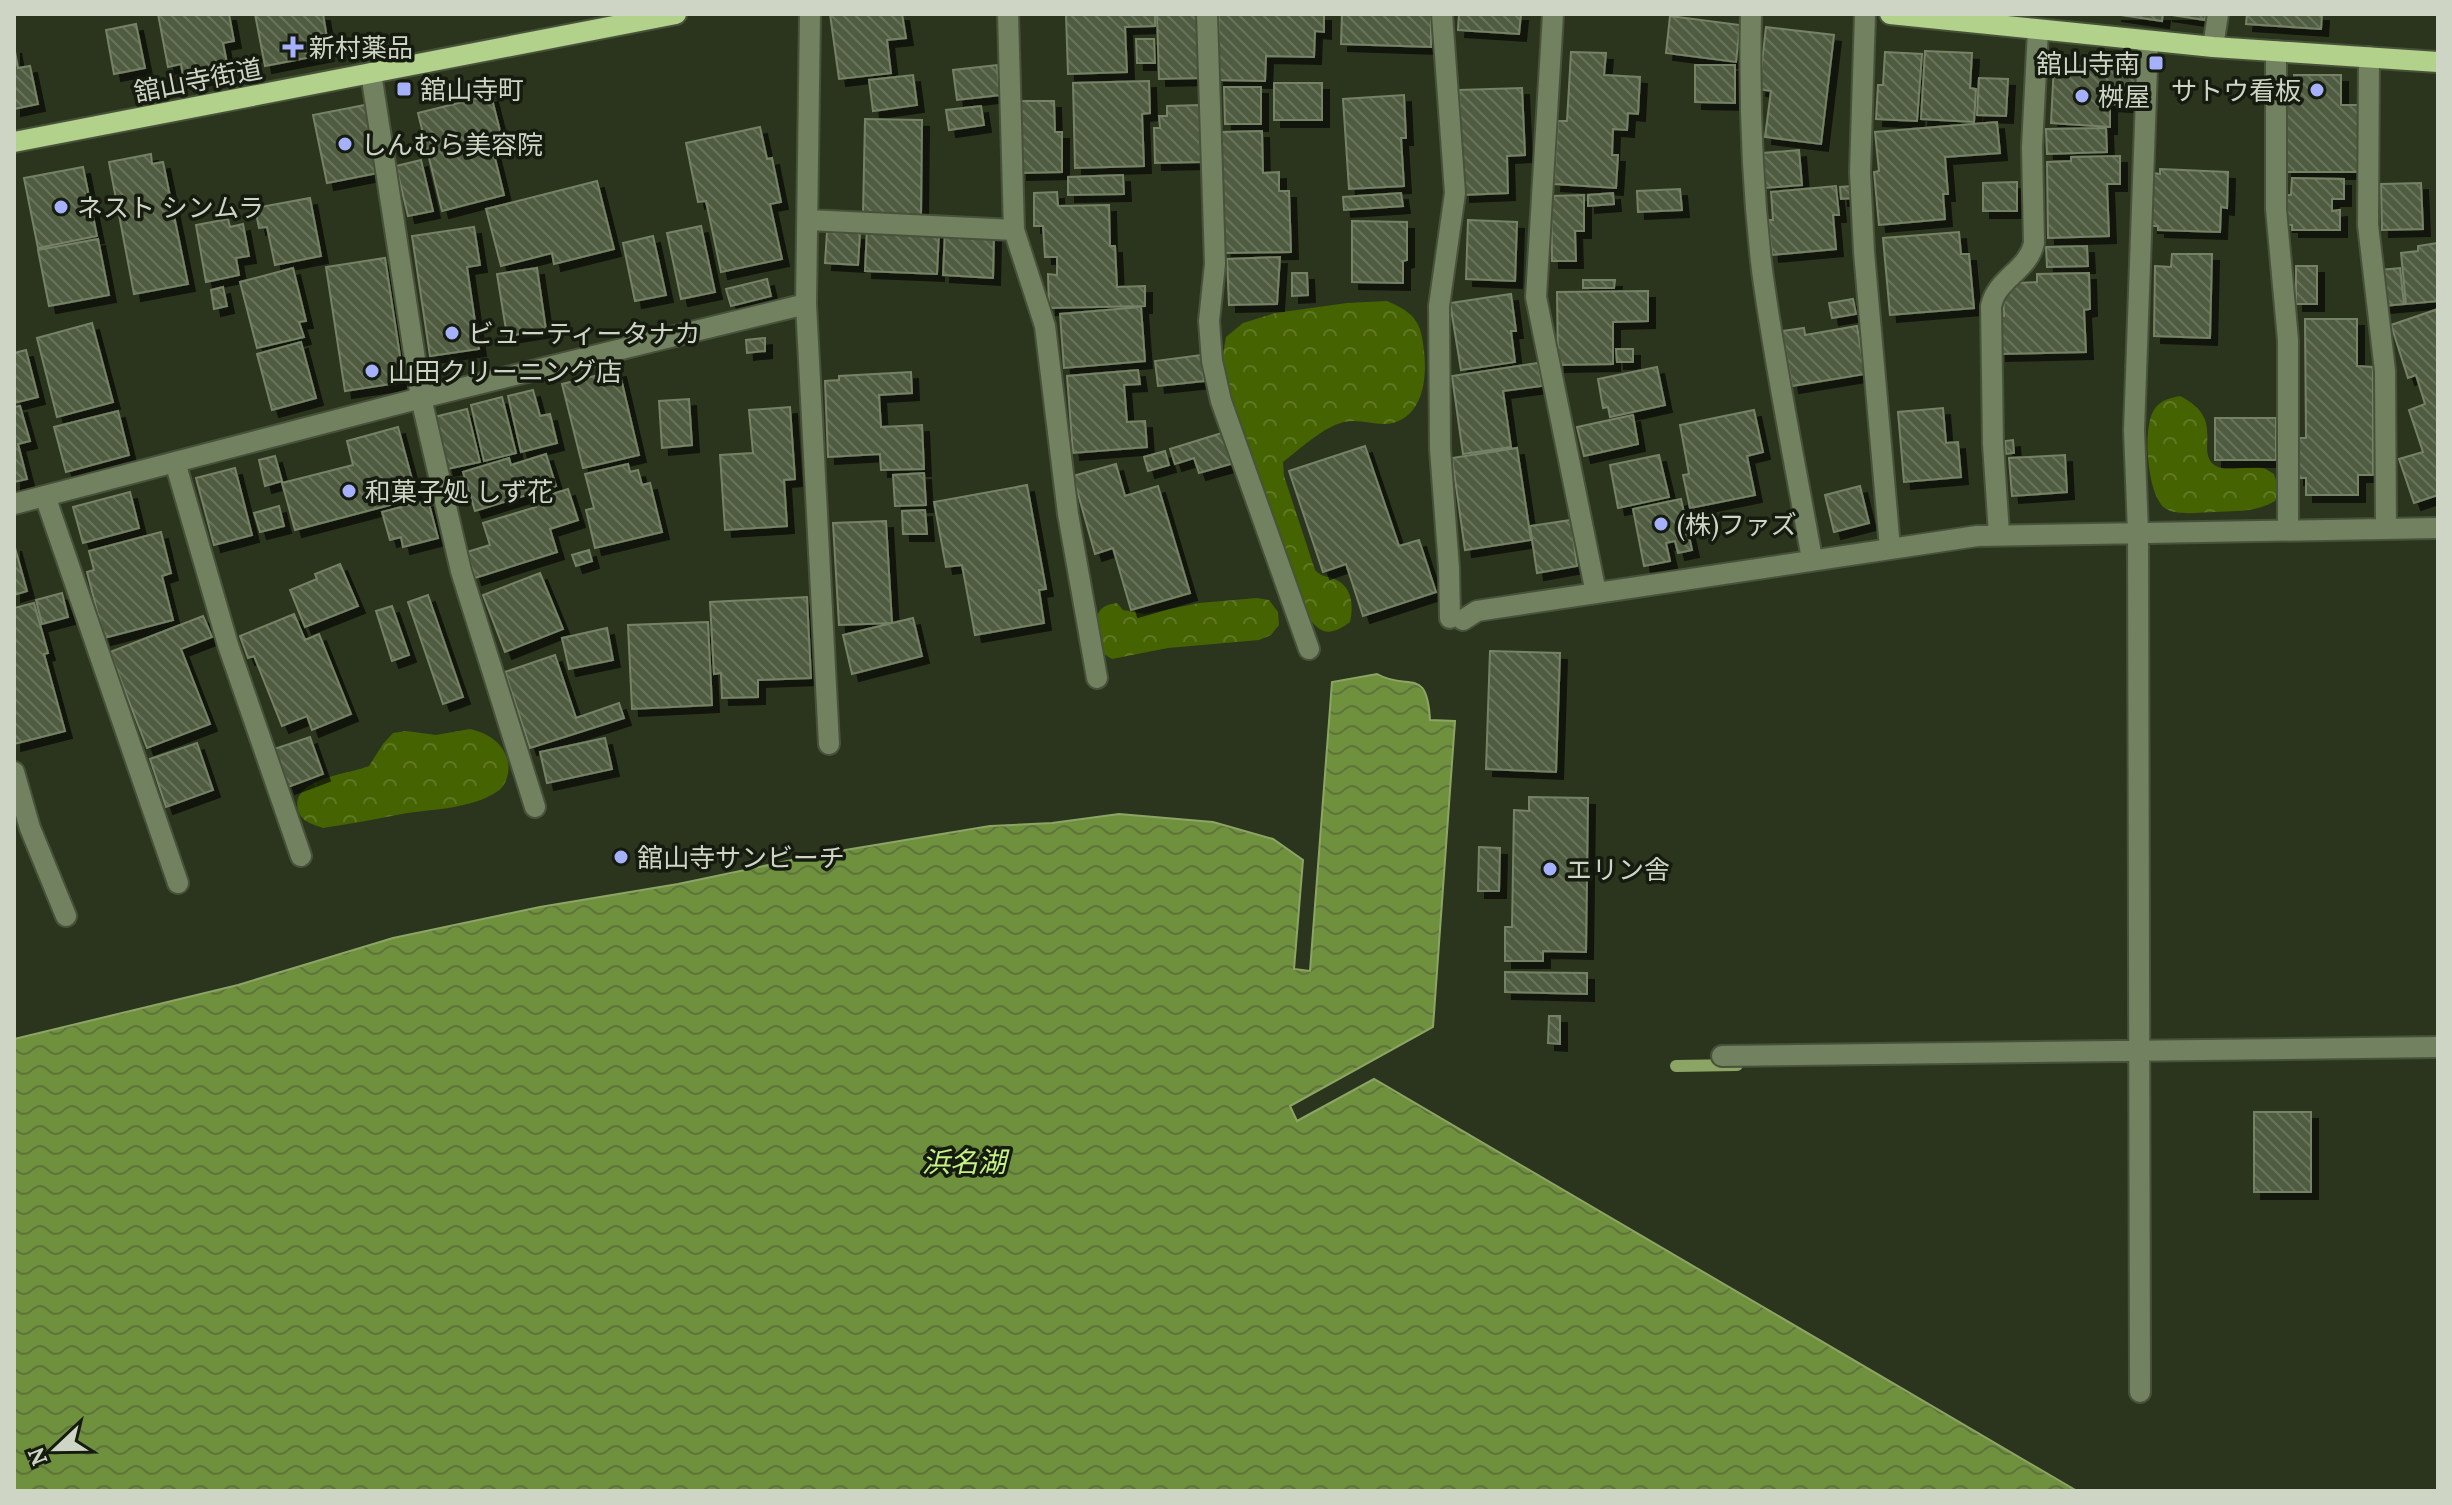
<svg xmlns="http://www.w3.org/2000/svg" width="2452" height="1505" font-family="Lora,'Noto Sans JP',serif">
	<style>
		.forest { fill: url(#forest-crowns) }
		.water { fill: url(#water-waves); stroke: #8ca565; stroke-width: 2 }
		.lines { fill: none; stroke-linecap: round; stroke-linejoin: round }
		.stream { stroke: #8ca565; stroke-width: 12 }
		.building { fill: url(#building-back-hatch); stroke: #768266; stroke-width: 2; filter: url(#shadow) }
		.minor-casing { stroke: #48523b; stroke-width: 24 }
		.major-casing { stroke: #48523b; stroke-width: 24 }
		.minor { stroke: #72815f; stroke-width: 20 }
		.major { stroke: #b2d18a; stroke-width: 20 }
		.poi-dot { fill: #a6b1fc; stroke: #161b10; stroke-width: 3 }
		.labels { text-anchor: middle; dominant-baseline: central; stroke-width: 7; stroke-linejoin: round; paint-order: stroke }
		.poi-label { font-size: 26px; fill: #ced5c5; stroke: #161b10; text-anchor: start }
		.street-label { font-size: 26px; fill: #ced5c5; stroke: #161b10 }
		.water-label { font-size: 28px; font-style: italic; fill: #c5f283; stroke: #161b10 }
	</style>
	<defs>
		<pattern id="forest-crowns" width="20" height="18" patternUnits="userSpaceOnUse" patternTransform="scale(2)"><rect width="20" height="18" fill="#456301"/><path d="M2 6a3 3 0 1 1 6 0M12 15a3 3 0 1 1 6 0" fill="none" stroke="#5f7825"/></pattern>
		<pattern id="water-waves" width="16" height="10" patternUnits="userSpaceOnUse" patternTransform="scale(2)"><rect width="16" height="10" fill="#6f903c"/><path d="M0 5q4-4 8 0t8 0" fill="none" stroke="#5e743c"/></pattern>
		<pattern id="building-back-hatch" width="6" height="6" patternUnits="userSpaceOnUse" patternTransform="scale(2)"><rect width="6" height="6" fill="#505b41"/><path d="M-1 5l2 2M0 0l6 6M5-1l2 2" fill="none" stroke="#68725b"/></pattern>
		<filter id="shadow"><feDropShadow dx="7" dy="7" stdDeviation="0" flood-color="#0009"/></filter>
	</defs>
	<rect width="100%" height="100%" fill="#2b351d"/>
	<path class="forest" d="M1387 301C1414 313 1421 320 1424 351 1427 377 1424 414 1393 423 1377 427 1361 418 1344 422 1323 427 1300 449 1283 462L1284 476 1315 570C1321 576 1324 576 1332 578 1352 585 1354 604 1350 622 1330 637 1319 635 1306 613L1230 398 1222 360 1226 337 1243 323 1275 313 1347 303Z
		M2180 396C2226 419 2196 448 2213 464 2224 474 2249 465 2263 468 2267 469 2270 472 2274 474L2279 489 2275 501C2256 512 2237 511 2215 512 2201 512 2179 516 2166 509 2147 498 2142 427 2154 410 2160 400 2170 398 2180 396Z
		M1257 598 1269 600 1278 612 1279 625 1271 635 1259 640 1168 648 1112 659 1102 653C1097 632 1087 606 1117 603L1123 610 1145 614 1199 603Z
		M470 729C487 733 501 741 507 758 511 769 507 785 498 791 472 809 432 809 402 814 376 819 350 824 323 828 313 824 301 822 298 810 290 778 351 774 369 766L383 744 393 733 406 731 436 735Z"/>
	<path class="water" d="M1377 674C1409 692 1427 665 1430 720L1455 721 1433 1027 1290 1106 1297 1121 1374 1079 2077 1491H14V1039L238 985 393 938 540 907 678 884 821 854 990 826 1052 823 1119 814 1213 822 1273 839 1303 860 1294 969 1310 971 1332 682Z"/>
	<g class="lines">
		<path class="stream" d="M1676 1066 1737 1065"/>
	</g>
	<path class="building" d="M158 14H229L234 41 223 43 229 73 184 82 181 64 168 67Z
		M255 14H323L327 38 324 39 327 54 265 66Z
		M830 14H902L906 38 887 40 891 73 839 79Z
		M1066 14H1155V26L1125 27 1127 72 1068 74Z
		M1157 14H1200L1202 78 1159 79Z
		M1219 14H1324V32L1315 31 1314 57 1266 56 1265 81 1217 80Z
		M1342 14H1431V47L1341 44Z
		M1459 14H1521L1519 34 1458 30Z
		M2114 14H2163L2162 21Z
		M2165 14H2206L2205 20Z
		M2247 14H2322L2321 29 2246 24Z
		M1670 16 1740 25 1736 62 1666 53Z
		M136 24 145 68 114 74 106 30Z
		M1766 27 1834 35 1821 144 1765 137 1771 91 1759 89Z
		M1136 39H1154L1155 63H1137Z
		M14 46 18 68 30 66 38 104 14 109Z
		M1925 51 1972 53 1970 88 1976 89 1974 122 1921 119Z
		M1571 52 1606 53 1604 75 1640 77 1638 114 1628 113 1627 130 1613 129 1612 155H1618L1616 188 1554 184 1558 121H1567Z
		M1885 52 1922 54 1917 121 1876 119 1878 85H1883Z
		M2054 64 2137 70 2135 106 2110 104V127L2051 123Z
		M997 65 1000 95 957 100 953 70Z
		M1695 65H1735V103L1695 102Z
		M913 75 917 105 873 111 869 80Z
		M2294 75H2341V105H2359V172H2285V98H2294Z
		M1979 78 2008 79 2006 116 1977 115Z
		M1149 81 1150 113 1142 114 1144 166 1075 168 1073 83Z
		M1274 83H1322V120H1274Z
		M1224 87H1261V124H1225Z
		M1522 88 1525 155 1507 156 1508 193 1463 195 1459 90Z
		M491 95 504 147 493 150 504 195 442 211 418 113Z
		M1404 95 1406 138H1401L1404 186 1349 189 1343 99Z
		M1019 101H1054L1055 132H1062V172L1020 173Z
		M365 105 378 173 327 183 313 115Z
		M1200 105 1201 162 1155 163 1154 128H1160L1159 116H1167V106Z
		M981 106 984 125 949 130 946 110Z
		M865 119 922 120 921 215 863 214Z
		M1997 122 2000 153 1945 157 1948 194H1943L1945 219 1879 225 1874 172 1879 171 1875 132Z
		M760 127 767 159 772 158 781 202 770 204 782 259 721 272 706 201 698 202 686 143Z
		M2106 128 2107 152 2047 154 2046 129Z
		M1262 131 1263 173 1279 172V191H1289L1291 252 1225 253 1220 132Z
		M1799 150 1802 185 1765 188 1763 153Z
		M151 154 152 164 163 162 188 284 134 294 109 162Z
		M2120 156V184H2107L2109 236 2048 238 2047 162 2071 161V157Z
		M421 160 433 211 408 216 396 166Z
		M83 167 97 236 38 248 24 178Z
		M2160 169 2228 172 2227 208 2221 207 2220 232 2158 230V226H2151L2153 173 2160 174Z
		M1123 175 1124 194 1068 195V177Z
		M2292 178 2344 179V199H2332V211L2340 210V230H2292V225H2286V195H2291Z
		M597 181 614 249 554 264 552 253 501 266 486 209Z
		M2017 182V211H1983V183Z
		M2421 183 2423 229 2382 230 2381 184Z
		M1836 186 1839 215H1833L1836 249 1772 255 1768 220H1773L1771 192Z
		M1852 186 1853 198 1841 199 1840 187Z
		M1680 189 1682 210 1638 212 1637 191Z
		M1057 192 1058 206 1109 205 1110 246H1115L1117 287 1145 286V306L1049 308 1048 274 1057 275V257H1045L1043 226H1034V193Z
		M1401 193 1403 206 1344 210 1343 197Z
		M1613 193 1614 204 1588 206V195Z
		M1584 195V231H1575L1576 261H1552L1551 196Z
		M310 198 321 256 275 265 267 227 259 228 255 208Z
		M228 219 230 227 243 224 249 256 236 258 239 275 206 282 196 225Z
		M1468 220 1517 222 1515 281 1466 279Z
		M1352 221 1407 222V260L1403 261V283L1352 282Z
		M701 226 715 292 681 299 667 233Z
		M474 227 480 265 467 267 479 349 430 356 412 236Z
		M867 228 939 232 937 274 865 271Z
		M827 232 860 233 858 265 825 263Z
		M945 232 994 235 993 278 943 275Z
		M1959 232 1961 254H1969L1974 308 1890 315 1883 238Z
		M653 236 666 295 635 301 623 243Z
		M98 239 109 295 49 306 38 250Z
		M2438 243V301L2406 304 2401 253 2418 251V246Z
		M2087 246 2088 266 2047 267 2046 247Z
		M2172 254H2212L2210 338 2154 336 2155 266 2171 267Z
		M1280 257 1277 304 1229 305 1227 259Z
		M385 258 404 382 345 391 326 267Z
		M2296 266H2317V304H2296Z
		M293 268 306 321 299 322 304 337 257 348 240 282Z
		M537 268 546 330 507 336 497 274Z
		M2400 268 2404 304 2384 306 2380 270Z
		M1292 273H1307L1308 295 1292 296Z
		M2089 273 2090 309 2084 310 2086 352 1999 354 1998 316H2004L2003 293 2016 283 2037 282V274Z
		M767 279 771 296 731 306 726 289Z
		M1583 280H1615L1614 288H1583Z
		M223 287 227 306 214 309 211 290Z
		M1648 291V321L1613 322V364L1558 365 1557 292Z
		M1511 294 1516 331H1511L1515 362 1461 370 1450 303Z
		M1853 299 1856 314 1832 318 1829 303Z
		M1141 307 1145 361 1064 368 1060 314Z
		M2438 309V495L2414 503 2399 459 2423 452 2409 410 2425 404 2416 375 2408 378 2391 325Z
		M2305 319H2357V366L2373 367V475H2358V495H2306V478H2297V438H2306Z
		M92 323 113 402 57 417 37 338Z
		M1857 326 1865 374 1792 386 1782 331 1804 328 1805 335Z
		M765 338V351L747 353 746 340Z
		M301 342 316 398 272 410 257 354Z
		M1616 349H1633V362H1617Z
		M26 350 38 397 14 403V353Z
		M1201 355 1204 381 1158 386 1155 361Z
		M1538 363 1542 386 1503 391 1511 447 1463 454 1452 376Z
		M1657 367 1665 405 1610 417 1608 407 1603 408 1598 379Z
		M619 370 639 455 583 468 562 384Z
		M1138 370 1140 384 1124 385 1127 422 1145 421 1147 447 1073 453 1067 376Z
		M911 372 912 393 879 395 881 427 922 425 924 469 881 470 880 454 828 457 825 381 839 380V376Z
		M533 390 540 416 550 414 557 443 521 452 508 396Z
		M502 397 516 453 484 461 471 405Z
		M689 399 692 445 662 448 659 401Z
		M20 406 30 441 18 444 27 479 14 482V407Z
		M790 407 795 479 784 480 787 526 725 530 720 455 753 453 749 410Z
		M1943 408 1946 443 1958 442 1961 477 1904 482 1898 412Z
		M467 409 480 462 447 469 434 417Z
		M1754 410 1763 452 1747 456 1755 495 1690 508 1683 475 1689 474 1680 425Z
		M118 411 129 455 66 472 54 427Z
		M1633 415 1638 444 1584 456 1577 427Z
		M2215 418H2276V460H2215Z
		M398 427 417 498 295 530 282 483 353 465 347 441Z
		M1225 432 1234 463 1199 473 1194 458 1175 464 1170 449Z
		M2013 440 2014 453 2006 454 2005 441Z
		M1365 446 1399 546 1419 540 1436 592 1363 616 1346 564 1323 572 1289 471Z
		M1517 448 1531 540 1465 550 1452 458Z
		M1165 451 1169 465 1148 471 1144 457Z
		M546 454 556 486 475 511 463 472 509 458 511 465Z
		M1659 455 1669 497 1618 508 1610 465Z
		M2065 455 2067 492 2012 496 2009 458Z
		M275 456 282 481 265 486 259 460Z
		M628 464 630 472 638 470 642 485 650 483 662 532 595 548 586 510 594 508 585 474Z
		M1116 464 1125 496 1158 486 1190 593 1131 610 1113 548 1095 554 1073 476Z
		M235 468 252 535 214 545 196 478Z
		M924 473 926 505 895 506 893 475Z
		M1027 485 1046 589 1039 590 1044 623 975 635 962 565 946 567 934 502Z
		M1860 486 1869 523 1834 532 1825 495Z
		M568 489 578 520 550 529 557 552 475 578 467 552 490 545 483 523 536 507 533 500Z
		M130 492 139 528 83 543 73 507Z
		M1681 499 1692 550 1678 553 1675 541 1666 543 1670 561 1644 566 1633 509Z
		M428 500 438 538 403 547 401 537 390 540 382 512Z
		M279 506 284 526 260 532 254 513Z
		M925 510 927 534H903L902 511Z
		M1571 520 1577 566 1537 573 1530 526Z
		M886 521 892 623 839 625 833 523Z
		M161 532 171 573 162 576 173 620 104 638 87 572 94 570 89 551Z
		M14 544 27 591 14 595Z
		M589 550 592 561 576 566 572 555Z
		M340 564 358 606 305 627 290 590 317 579 315 574Z
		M540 573 563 629 505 652 483 595Z
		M62 593 68 617 42 624 36 600Z
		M428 595 463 697 443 704 408 602Z
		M807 597 811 678 758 680V697L722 698 721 673 714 674 710 602Z
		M34 603 48 653 44 654 65 731 14 744V608Z
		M392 606 409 655 392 661 376 611Z
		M294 614 305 640 319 634 351 714 312 730 307 716 282 726 254 656 248 658 240 636Z
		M203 616 212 637 181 649 210 724 147 748 110 652Z
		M913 618 922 656 852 674 843 635Z
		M708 622 712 705 632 709 628 625Z
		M607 628 613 660 569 669 562 638Z
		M1490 651 1560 653 1556 772 1486 769Z
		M555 655 576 718 619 703 624 718 530 748 505 672Z
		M310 737 323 774 288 787 274 749Z
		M605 738 612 769 547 783 540 752Z
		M197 743 213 790 166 807 150 759Z
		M1529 797 1588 798 1586 952 1543 951V961H1505V927H1512L1514 810 1529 811Z
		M1479 847 1500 848 1499 891H1478Z
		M1505 972 1587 973V994L1505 992Z
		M1549 1016H1560V1044L1548 1043Z
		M2254 1112H2311V1192H2254Z"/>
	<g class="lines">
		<g class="minor-casing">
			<path id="minor" d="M1008 14 1014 230 1045 326 1068 514 1097 678
				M1207 14 1215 264 1209 321 1212 361 1221 401 1309 649
				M1442 14 1455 193 1439 306 1440 449 1449 568 1450 618
				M1553 14 1536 297 1596 593
				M1751 14C1749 99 1752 185 1762 270 1775 367 1795 463 1812 559
				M1865 14 1860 172 1864 252 1890 548
				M2213 47 2218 14
				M2276 51V209L2288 340V530
				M2369 57 2368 225 2385 371 2386 529
				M371 73 421 398 461 571 535 807
				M808 220 1014 230
				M806 304 829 744
				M175 462 228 645 301 856
				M45 496 178 883
				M14 504 421 398 806 304 810 14
				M1999 534 1993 444 1991 306C1997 278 2028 271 2034 243L2032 147 2038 30
				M1463 620 1477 611 1977 536 2438 528
				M14 772 30 828 66 916
				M1722 1056 2438 1047
				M2140 1392 2138 532 2134 430 2148 41"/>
		</g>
		<g class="major-casing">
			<path id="major" d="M1890 14 2213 47 2438 62
				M14 142 676 14"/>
		</g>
		<use href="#minor" class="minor"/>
		<use href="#major" class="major"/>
	</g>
	<g class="poi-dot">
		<path d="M289 35h8v8h8v8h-8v8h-8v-8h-8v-8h8z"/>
		<rect x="2148" y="55" width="16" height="16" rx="4"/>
		<rect x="396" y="81" width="16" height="16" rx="4"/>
		<circle cx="2317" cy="90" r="8"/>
		<circle cx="2082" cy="96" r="8"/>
		<circle cx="345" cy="144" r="8"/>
		<circle cx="61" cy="207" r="8"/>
		<circle cx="452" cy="333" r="8"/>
		<circle cx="372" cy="371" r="8"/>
		<circle cx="349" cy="491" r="8"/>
		<circle cx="1661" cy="524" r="8"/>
		<circle cx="621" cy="857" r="8"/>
		<circle cx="1550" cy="869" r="8"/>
	</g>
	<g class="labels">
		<g class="poi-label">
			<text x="309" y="47">新村薬品</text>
			<text x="2140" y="63" text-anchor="end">舘山寺南</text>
			<text x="420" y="89">舘山寺町</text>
			<text x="2301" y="90" text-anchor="end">サトウ看板</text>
			<text x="2098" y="96">桝屋</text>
			<text x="361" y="144">しんむら美容院</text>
			<text x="77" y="207">ネスト シンムラ</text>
			<text x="468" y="333">ビューティータナカ</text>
			<text x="388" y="371">山田クリーニング店</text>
			<text x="365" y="491">和菓子処 しず花</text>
			<text x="1677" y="524">(株)ファズ</text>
			<text x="637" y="857">舘山寺サンビーチ</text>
			<text x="1566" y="869">エリン舎</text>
		</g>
		<g class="street-label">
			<text transform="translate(198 80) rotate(-11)">舘山寺街道</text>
		</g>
		<g class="water-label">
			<text x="964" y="1162">浜名湖</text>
		</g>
	</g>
	<rect width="2452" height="1505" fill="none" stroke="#ced5c5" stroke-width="32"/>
	<g transform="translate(56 1449) rotate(248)" stroke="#161b10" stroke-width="6" paint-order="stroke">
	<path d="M0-6L14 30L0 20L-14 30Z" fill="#ced5c5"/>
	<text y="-12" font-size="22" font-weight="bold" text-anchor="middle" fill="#ced5c5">N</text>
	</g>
</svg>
